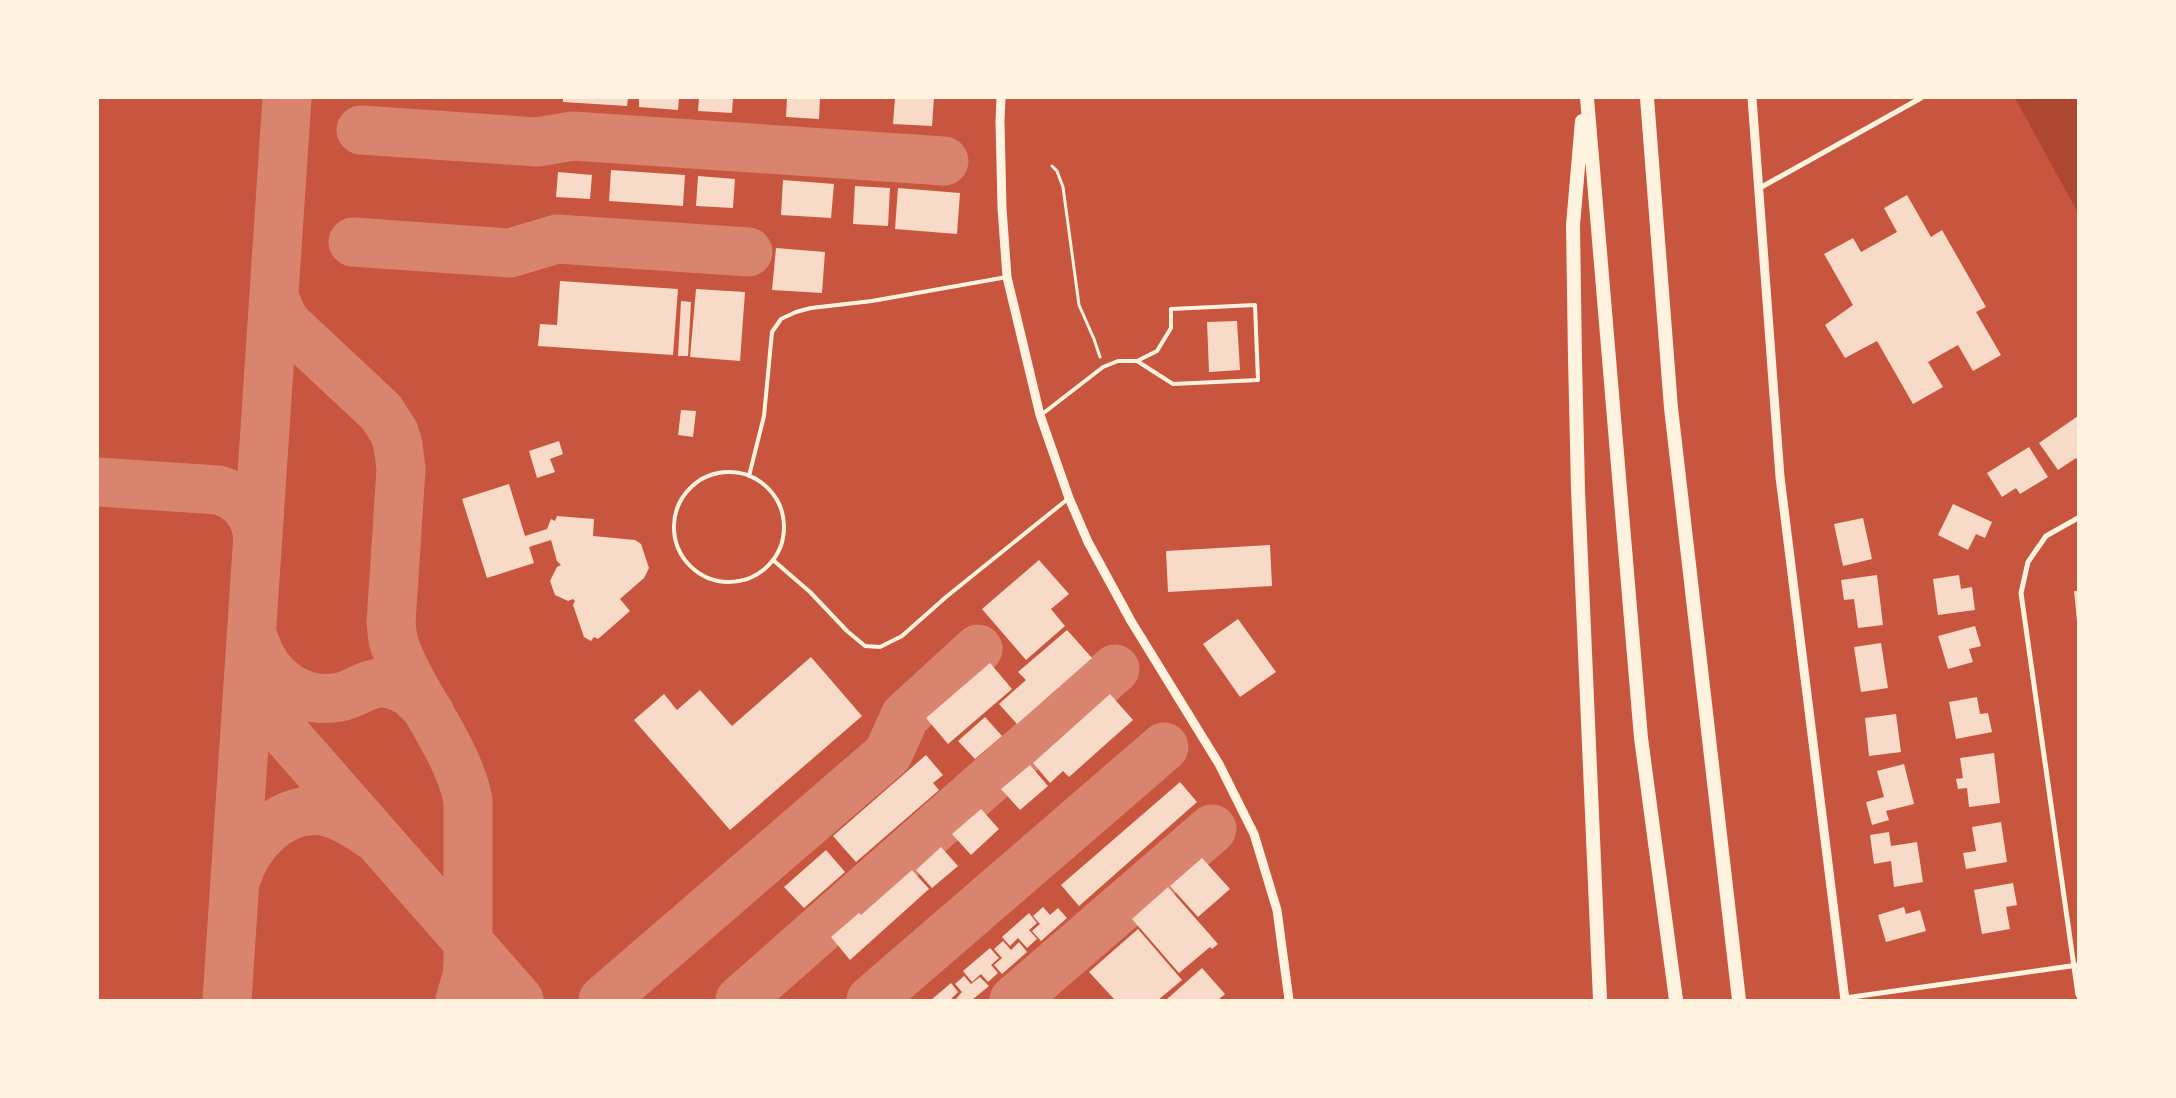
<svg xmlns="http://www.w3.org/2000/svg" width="2176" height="1098" font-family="Montserrat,sans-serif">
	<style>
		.green { fill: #ae4732 }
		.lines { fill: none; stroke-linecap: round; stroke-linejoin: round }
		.taxiway { stroke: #d8846e; stroke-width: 49 }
		.building { fill: #f7dbc8 }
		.path { stroke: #fff3e0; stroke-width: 3 }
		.service { stroke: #fff3e0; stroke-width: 4 }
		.minor { stroke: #fff3e0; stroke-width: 5 }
		.tertiary { stroke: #fff3e0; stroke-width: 9 }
		.motorway { stroke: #fff3e0; stroke-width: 14 }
	</style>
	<rect width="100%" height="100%" fill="#c8553d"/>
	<path class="green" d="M2015 98H2078V213Z"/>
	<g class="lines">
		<path class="taxiway" d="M361 130 537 142 573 136 944 161
			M353 242 510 253 557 239 748 252
			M274 297 282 316 288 325 381 412 394 432 398 445 401 469 391 623 393 640C410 694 456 743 468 800V964L467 976 460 1000
			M98 482 218 490C241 496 254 512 258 536
			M255 642C266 679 301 705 340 697 355 694 368 682 383 683 404 684 418 698 430 713
			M251 667 261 698 282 730 519 1000
			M236 880C246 844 280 806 322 811 340 814 356 824 370 834
			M227 1000 287 98
			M603 1000 888 754 905 716 978 649
			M740 1000 1115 669
			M871 1000 1164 747
			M1014 1000 1212 829"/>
	</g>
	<path class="building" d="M563 98H628L627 106 563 102Z
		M639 98H679L678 110 639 107Z
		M699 98H733L732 113 698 111Z
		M787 98H820L819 119 786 117Z
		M895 98H934L932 126 893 124Z
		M611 170 685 175 683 206 609 201Z
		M558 172 592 175 590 199 556 197Z
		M698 176 735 179 733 208 696 206Z
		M783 180 834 184 831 218 781 215Z
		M855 186 890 188 888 226 853 224Z
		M898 188 960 193 957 234 895 229Z
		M1907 195 1931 237 1942 230 1986 307 1976 312 2001 355 1973 371 1958 345 1928 362 1943 387 1913 404 1877 341 1845 358 1825 325 1853 305 1824 254 1853 238 1861 252 1897 232 1884 208Z
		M776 248 825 252 822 293 772 290Z
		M560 281 678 289 673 355 538 346 540 324 557 325Z
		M696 289 745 292 740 361 690 357Z
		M681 301 691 302 688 356H678Z
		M1237 321 1240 370 1209 372 1207 322Z
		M681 410 696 411 693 437 678 435Z
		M2078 416V461L2076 458 2058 470 2039 443Z
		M559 441 563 454 550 459 555 472 537 478 529 451Z
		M2029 447 2048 477 2020 494 2016 488 2002 497 1987 473Z
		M509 484 525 536 547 529 551 519 555 521 557 516 594 519 593 536 635 540 641 544 649 568 644 578 620 599 630 611 598 639 594 637 591 641 584 637 573 605 575 601 573 599 568 601 555 595 550 581 557 567 561 565 557 561 551 540 529 547 534 563 487 578 462 499Z
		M1953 504 1992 522 1985 538 1976 534 1968 550 1938 535Z
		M1863 518 1872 559 1843 566 1834 524Z
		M1270 545 1272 586 1168 592 1166 551Z
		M1039 560 1069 594 1051 609 1065 626 1026 660 982 609Z
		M1877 575 1883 625 1858 628 1854 599 1844 600 1841 580Z
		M1959 575 1961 589 1972 587 1975 610 1938 615 1933 579Z
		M2074 591H2078V621H2077Z
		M1238 619 1276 672 1240 697 1203 644Z
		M1975 626 1981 646 1969 649 1973 662 1948 669 1938 636Z
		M1067 630 1092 658 1017 724 999 704 1026 680 1018 672Z
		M1881 643 1888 688 1861 692 1854 647Z
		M811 657 862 716 730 830 634 720 664 694 677 710 700 690 732 726Z
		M990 663 1012 689 948 744 926 718Z
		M1110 694 1133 720 1069 777 1063 771 1050 783 1033 763Z
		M1977 697 1980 714 1988 713 1992 732 1956 739 1949 702Z
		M1896 714 1901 752 1869 756 1865 718Z
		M985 717 1002 736 975 759 958 741Z
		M1994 753 2000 803 1969 807 1967 788 1958 789 1956 779 1963 778 1960 758Z
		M926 755 943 775 933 783 939 790 856 862 833 836Z
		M1904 764 1914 804 1886 811 1889 820 1872 825 1866 802 1884 797 1877 771Z
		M1030 765 1048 786 1020 810 1001 789Z
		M1180 782 1197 802 1079 906 1061 885Z
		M981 809 999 829 971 855 952 834Z
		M2001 822 2007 862 1966 869 1963 853 1976 851 1972 827Z
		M1889 832 1891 846 1917 842 1923 882 1894 887 1891 861 1874 864 1870 835Z
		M941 847 958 866 932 888 916 870Z
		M826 850 845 872 804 908 784 887Z
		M1202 858 1230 889 1198 917 1170 886Z
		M912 870 929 889 850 960 831 937 859 913 861 915Z
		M2013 883 2017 905 2006 907 2010 929 1982 934 1974 890Z
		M1168 887 1218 944 1212 949 1210 947 1179 973 1132 919Z
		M1043 907 1050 915 1058 908 1067 918 1041 941 1032 931 1040 924 1033 916Z
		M1904 907 1906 914 1920 910 1926 931 1886 942 1878 915Z
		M1029 913 1037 923 1029 930 1037 939 1027 948 1018 938 1010 946 1002 937Z
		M1138 929 1182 980 1158 1000H1115L1089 972Z
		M1003 941 1011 950 1019 942 1027 952 1002 974 994 965 1002 958 994 949Z
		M990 948 999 958 991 965 998 973 988 982 981 974 972 982 963 971Z
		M1202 968 1225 994 1218 1000H1166Z
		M964 976 971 984 980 977 989 986 972 1000H955L962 992 955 984Z
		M951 983 958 992 951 999 952 1000H931Z"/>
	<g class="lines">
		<path class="path" d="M1052 166 1057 171 1063 187 1079 305 1094 339 1100 357"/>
		<path class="service" d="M1041 415 1103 367 1118 361H1137L1157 351 1171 328V309L1255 305 1258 380 1173 384 1137 361
			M674 527a55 55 0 1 1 110 0a55 55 0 1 1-110 0Z
			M749 476 764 416 772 332 781 319 796 312 811 308 872 301 1007 277
			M773 560 810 592 847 631 865 646 880 647 902 636 946 597 1069 498"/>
		<path class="minor" d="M1758 189 1921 98
			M2078 518 2046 536 2028 562 2021 593 2078 995
			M1845 998 2078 965"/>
		<path class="tertiary" d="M1001 98 1000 121 1002 208 1007 277 1040 415 1069 498 1088 542 1131 621 1219 764 1254 834 1277 910 1289 1000
			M1752 98 1780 477 1845 1000"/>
		<path class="motorway" d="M1587 98 1641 738 1676 1000
			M1647 98 1671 408 1739 1000
			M1582 121 1573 225 1575 358 1578 490 1600 1000"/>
	</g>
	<rect width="2176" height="1098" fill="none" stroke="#fff3e0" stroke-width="198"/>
</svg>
